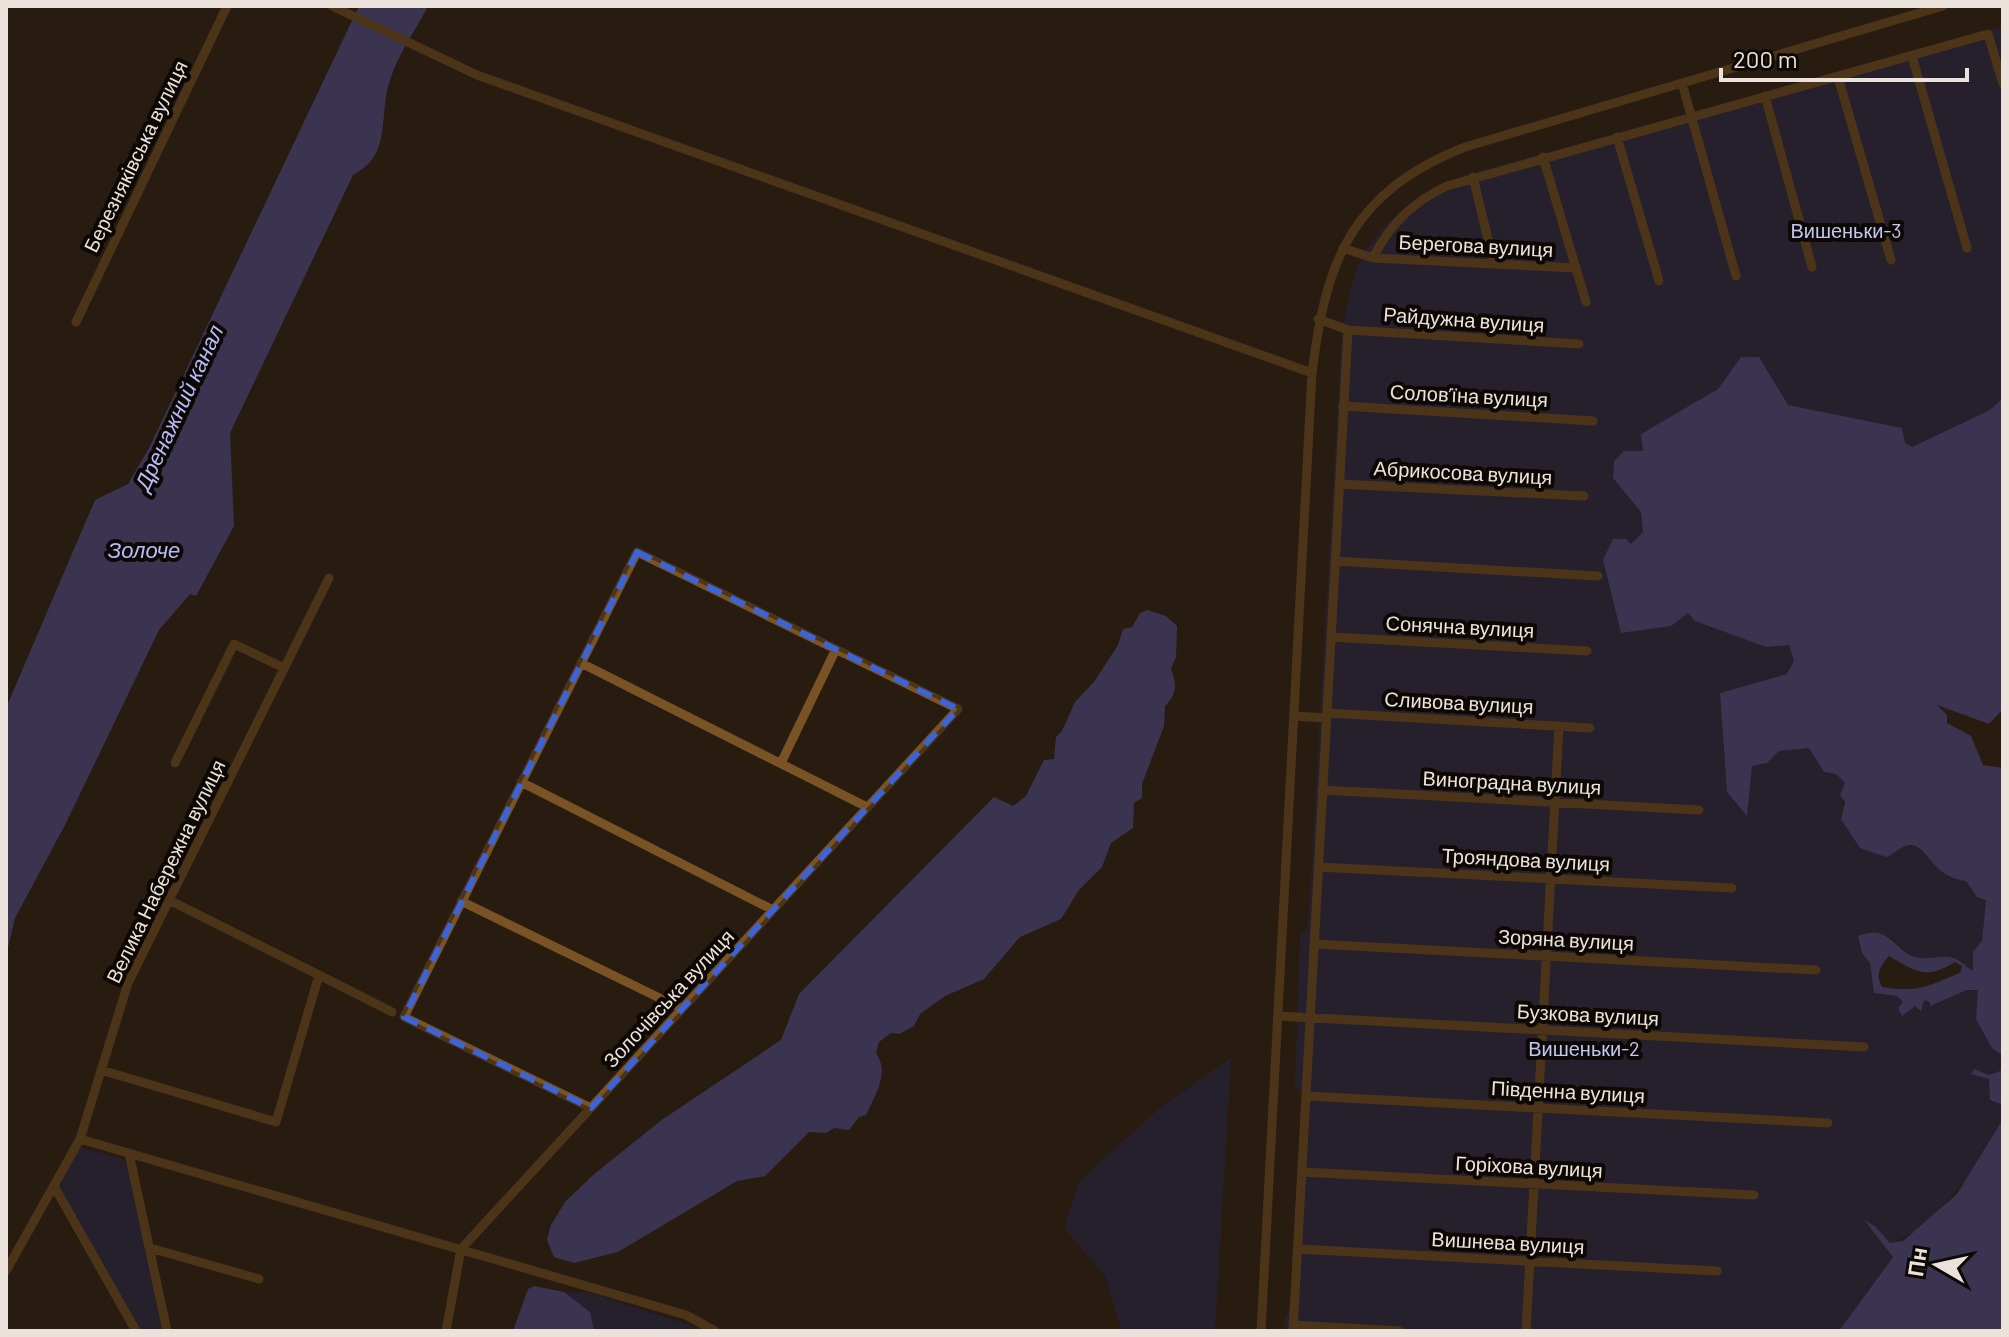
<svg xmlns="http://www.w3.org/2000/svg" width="2009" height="1337" font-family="Barlow,sans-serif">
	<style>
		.green { fill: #25264e }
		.water { fill: #51529d; fill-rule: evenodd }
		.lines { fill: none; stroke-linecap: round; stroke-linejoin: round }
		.minor { stroke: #795324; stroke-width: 9 }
		.marked { fill: none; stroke: #3c64d8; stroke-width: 6; stroke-dasharray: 16 10; stroke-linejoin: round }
		.labels { text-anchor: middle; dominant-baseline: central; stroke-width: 8; stroke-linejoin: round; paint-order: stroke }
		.street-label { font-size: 20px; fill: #ebe3db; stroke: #0d0804 }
		.park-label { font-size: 20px; fill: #c2c6f1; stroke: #0d0804 }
		.water-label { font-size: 22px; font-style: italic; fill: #b6bcfb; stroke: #0d0804 }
	</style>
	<rect width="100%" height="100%" fill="#281c10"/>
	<path class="green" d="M2003 26V398L1990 410 1912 447 1905 443 1902 428 1788 405 1759 357 1741 358 1718 389 1641 434 1644 451H1625L1613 478 1641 512 1643 532 1631 544 1603 560 1621 633 1670 626 1688 613 1695 621 1766 647 1789 645 1794 661 1787 674 1720 693 1727 792 1746 815 1752 766 1767 763 1779 751 1809 748 1824 772 1836 774 1845 783 1841 819 1860 848 1886 856 1907 845 1918 846 1950 879 1966 880 1977 897 1986 900 1982 941 1973 952V971L1956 958 1919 959 1905 952 1892 938 1870 931 1858 936 1862 953 1870 963 1874 992 1897 996 1918 1008 1924 1000C1939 1005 1960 989 1978 990L1983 1030 1992 1048 2003 1056V1070L1989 1075 1974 1069 1972 1074 1989 1078C1991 1094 2006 1103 2003 1117 1996 1151 1923 1239 1890 1243L1875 1226 1864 1221 1893 1256 1839 1331H1284L1285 1316 1290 1310 1302 1092 1295 1087 1300 935 1308 928 1342 329C1348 305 1351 278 1363 256 1383 217 1426 192 1465 175Z
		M1231 1058 1215 1331H1122L1105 1276 1064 1228 1079 1181 1161 1107Z
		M83 1148 122 1159 128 1164 162 1331H136L58 1188 77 1151Z
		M564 1292 591 1293 708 1331H594L590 1312Z"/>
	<path class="water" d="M359 6H428C416 30 398 54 390 80 378 115 393 155 353 175L230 433 234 526 196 596 190 594 159 630 65 825 15 918 6 956V708L95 500 128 484 149 448Z
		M1741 357H1759L1788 405 1902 428 1905 443 1912 447 1990 410 2003 398V709L1989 724 1937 705 1947 715V723L1971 736 1983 765 2003 768V1056L1992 1048 1976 1019 1978 990H1967L1930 1006V1002L1924 1000 1921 1011 1915 1006 1902 1016 1898 1008 1903 1002 1897 996 1874 993 1870 963 1862 953 1858 936C1892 922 1894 955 1920 958 1932 960 1947 953 1958 960 1963 963 1968 968 1973 971V952L1982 941 1986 900 1977 897 1966 881C1930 877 1928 843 1909 845 1901 846 1894 854 1886 857L1860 848 1841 819 1845 802 1840 795 1845 783 1836 774 1824 772 1809 748 1779 751 1767 763 1752 766 1747 816 1727 792 1720 693 1787 674 1794 661 1789 645 1766 647 1695 621 1688 613 1671 626 1621 633 1603 560 1613 539H1626L1631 544 1643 532 1641 512 1613 478 1614 461 1624 451H1643L1641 434 1718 389ZM1889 956C1917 972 1925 980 1955 962L1962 966 1960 973C1927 986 1919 993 1882 987 1875 974 1880 966 1889 956Z
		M1147 610 1166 616 1177 626 1176 657 1171 669C1177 685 1177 694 1165 706L1164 726 1142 784V798L1134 803 1133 828 1111 843 1102 867 1079 890 1061 919 1020 937 984 979 945 996 920 1014 914 1026 899 1034 891 1033 879 1042 876 1053C890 1073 875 1095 866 1115L859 1117 849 1130 834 1128 826 1133 809 1132 765 1176 737 1181 618 1252 574 1263 554 1257 547 1240 551 1225 565 1202 593 1175 663 1119 781 1040 799 994 994 797 1013 806 1026 796 1044 760 1054 759 1056 737 1062 731 1075 702 1094 682 1118 645 1123 629 1132 627 1140 613Z
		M1974 1069 1989 1075 2003 1070V1105L1990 1100 1989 1079 1971 1074Z
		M2003 1119V1331H1839L1893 1257 1864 1220 1875 1226 1890 1243 1903 1241 1957 1194Z
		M534 1286 564 1292 590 1312 594 1331H513L528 1289Z"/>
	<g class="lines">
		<path class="minor" d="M332 6 477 75 1312 373
			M1912 56 1967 248
			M1838 77 1891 260
			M1682 83 1736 276
			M1765 96 1812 267
			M1617 137 1659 281
			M1543 157 1586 302
			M1473 177 1494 264
			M1343 248 1373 258 1576 268
			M1373 258C1389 225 1414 201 1447 186L1988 34 2003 84
			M1318 319 1348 330 1579 344
			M76 322 227 6
			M1343 406 1593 421
			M1339 484 1584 496
			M1335 561 1598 576
			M1331 637 1587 651
			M581 663 867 807
			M1327 713 1590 728
			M1295 716 1326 718
			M175 763 234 644 284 668
			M781 763 836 649
			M521 782 773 910
			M1322 790 1699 810
			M1318 867 1732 888
			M461 901 682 1009
			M1314 944 1816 970
			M319 975 392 1012
			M1278 1016 1864 1047
			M101 1070 276 1122 319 975 169 900
			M1306 1096 1828 1123
			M80 1139 686 1315 715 1331
			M129 1153 167 1331
			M1302 1172 1754 1195
			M55 1188 136 1331
			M150 1248 259 1279
			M1297 1249 1717 1271
			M6 1271 80 1139 128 983 329 578
			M1293 1325 1399 1331
			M446 1331 461 1249 958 709 637 552 404 1017 591 1108
			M1261 1331 1312 373C1326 259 1352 192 1465 147L1943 6
			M1293 1331 1348 330
			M1526 1331 1559 726"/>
	</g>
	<path d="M0 0H2009V1337H0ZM637 552 958 709 591 1108 404 1017Z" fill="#281c10" fill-opacity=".55" fill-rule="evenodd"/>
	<path class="marked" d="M637 552 958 709 591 1108 404 1017Z"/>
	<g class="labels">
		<g class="street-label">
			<text transform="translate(135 156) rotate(-64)">Березняківська вулиця</text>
			<text transform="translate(1476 245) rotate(3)">Берегова вулиця</text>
			<text transform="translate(1464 319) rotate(4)">Райдужна вулиця</text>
			<text transform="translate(1469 395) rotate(3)">Соловʼїна вулиця</text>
			<text transform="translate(1463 472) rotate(3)">Абрикосова вулиця</text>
			<text transform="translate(1460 626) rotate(3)">Сонячна вулиця</text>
			<text transform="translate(1459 702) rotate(3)">Сливова вулиця</text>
			<text transform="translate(1512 782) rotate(3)">Виноградна вулиця</text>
			<text transform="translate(1526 859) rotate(3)">Трояндова вулиця</text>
			<text transform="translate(165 871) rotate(-64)">Велика Набережна вулиця</text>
			<text transform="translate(1566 939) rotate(3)">Зоряна вулиця</text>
			<text transform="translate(668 998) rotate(-47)">Золочівська вулиця</text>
			<text transform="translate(1588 1014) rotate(3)">Бузкова вулиця</text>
			<text transform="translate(1568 1091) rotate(3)">Південна вулиця</text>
			<text transform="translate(1529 1166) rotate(3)">Горіхова вулиця</text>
			<text transform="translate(1508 1242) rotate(3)">Вишнева вулиця</text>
		</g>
		<g class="park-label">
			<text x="1846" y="230">Вишеньки-3</text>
			<text x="1584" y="1048">Вишеньки-2</text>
		</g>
		<g class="water-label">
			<text transform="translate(178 407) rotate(-65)">Дренажний канал</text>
			<text x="144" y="549">Золоче</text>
		</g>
	</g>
	<rect width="2009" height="1337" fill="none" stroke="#ebe3db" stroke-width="16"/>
	<g transform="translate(1937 1265) rotate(279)" stroke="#0d0804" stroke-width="6" paint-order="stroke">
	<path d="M0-6L14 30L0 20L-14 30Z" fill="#ebe3db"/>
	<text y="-12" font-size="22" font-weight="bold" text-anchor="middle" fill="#ebe3db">Пн</text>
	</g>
	<path d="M1721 68v12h246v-12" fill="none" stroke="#ebe3db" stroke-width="4"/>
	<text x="1733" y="68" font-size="24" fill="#ebe3db" stroke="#0d0804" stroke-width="6" paint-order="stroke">200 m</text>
</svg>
